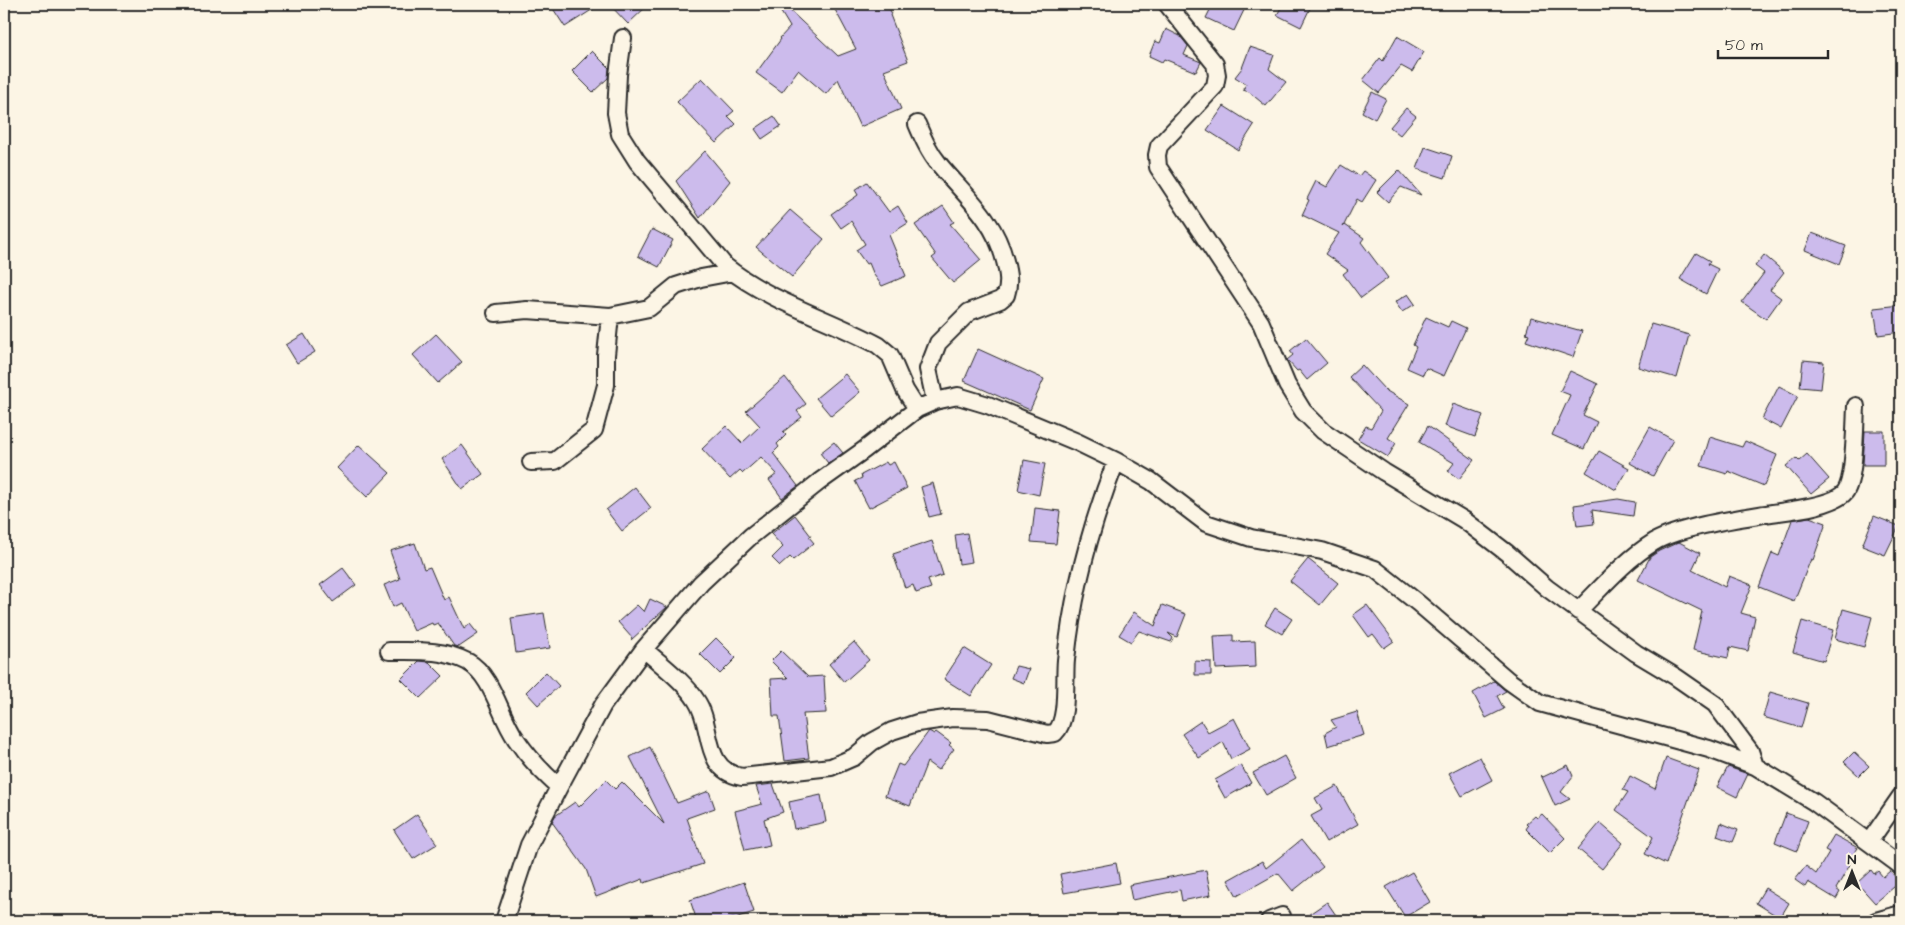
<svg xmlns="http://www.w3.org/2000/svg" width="1905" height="925" font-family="'Architects Daughter',sans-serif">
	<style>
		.building { fill: #ccbbec; stroke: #2b2b2b }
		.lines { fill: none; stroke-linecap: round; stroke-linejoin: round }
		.street-casing { stroke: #2b2b2b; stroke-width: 20 }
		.street { stroke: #fcf5e5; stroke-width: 16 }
	</style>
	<rect width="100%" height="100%" fill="#fcf5e5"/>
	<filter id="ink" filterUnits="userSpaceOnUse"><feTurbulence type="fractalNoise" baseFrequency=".02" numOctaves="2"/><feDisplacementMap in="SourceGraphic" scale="10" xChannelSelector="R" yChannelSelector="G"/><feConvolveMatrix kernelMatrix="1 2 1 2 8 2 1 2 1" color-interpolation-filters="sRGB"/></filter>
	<g filter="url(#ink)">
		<path class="building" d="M550 4H601L565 27Z
			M609 4H649L628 24Z
			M776 4H783L838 56 856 49 832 4H887L892 14 890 15 908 61 884 70 901 109 860 127 838 79 826 94 798 70 782 92 756 73 781 39 780 38 790 27Z
			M1213 4H1247L1234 31 1206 18Z
			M1283 4H1312L1301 27 1277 15Z
			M1166 29 1180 36 1188 46 1184 55 1201 62 1196 72 1164 59 1162 62 1149 56 1155 41 1160 43Z
			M1397 36 1424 52 1412 72 1401 66 1379 93 1363 80 1380 58 1383 61Z
			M1250 47 1274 55 1269 69 1286 82 1266 106 1249 92 1243 90 1246 84 1235 77 1242 68Z
			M592 51 609 68 608 78 593 92 572 71Z
			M702 78 734 111 728 116 736 124 716 143 677 102Z
			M1372 92 1386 99 1375 119 1362 112Z
			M1224 106 1254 125 1238 150 1207 130Z
			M1406 108 1416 116 1400 135 1390 127Z
			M774 116 781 126 762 139 755 129Z
			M1425 147 1452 156 1445 178 1417 169Z
			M705 151 730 181 700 218 676 181Z
			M1341 165 1359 176 1363 171 1376 180 1362 202 1357 199 1343 227 1345 225 1364 238 1361 242 1388 278 1361 298 1343 274 1348 270 1325 254 1339 233 1302 215 1309 200 1307 199 1316 181 1327 187Z
			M1399 170 1421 195 1401 187 1388 202 1377 192Z
			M867 182 889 212 898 206 908 223 889 235 906 276 882 286 874 275 869 263 866 264 856 250 865 244 851 221 841 228 831 214 858 195 855 190Z
			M943 206 954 222 950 224 981 260 953 283 932 258 936 255 915 225Z
			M790 210 824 239 792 277 756 247Z
			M652 229 673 240 659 267 638 256Z
			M1812 233 1846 246 1839 264 1805 250Z
			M1696 253 1710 261 1708 264 1718 269 1706 294 1680 279Z
			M1764 255 1784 272 1770 290 1781 298 1766 319 1742 302 1764 273 1755 266Z
			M1408 294 1415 304 1402 312 1395 302Z
			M1901 305V332L1878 335 1874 308Z
			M1426 317 1448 327 1451 321 1466 328 1444 376 1426 368 1423 375 1407 368 1416 347 1413 345Z
			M1531 317 1582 331 1573 357 1526 341 1529 334 1526 333Z
			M1651 324 1689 335 1677 378 1638 367Z
			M304 334 315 352 297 363 286 345Z
			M436 334 462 362 438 383 413 355Z
			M1306 338 1327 363 1307 380 1299 370 1297 371 1287 360 1293 355 1290 351Z
			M978 349 1044 379 1030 410 964 381Z
			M1803 360 1824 362 1821 389 1800 387Z
			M1362 365 1385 390 1409 404 1388 438 1396 443 1388 457 1358 439 1366 426 1371 428 1381 411 1349 377Z
			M1570 371 1598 384 1583 415 1597 422 1584 449 1552 435 1570 395 1560 391Z
			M845 374 860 392 831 416 816 398Z
			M785 377 806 404 797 411 802 417 783 432 786 435 777 444 779 447 773 453 798 486 782 498 769 480 777 474 761 457 743 473 740 470 730 479 702 449 726 426 742 443 760 426 746 411Z
			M1779 386 1798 396 1781 429 1762 419Z
			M1453 404 1483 415 1475 437 1445 426Z
			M1428 426 1474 460 1459 479 1448 471 1454 463 1419 442Z
			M1650 427 1673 440 1653 476 1630 463Z
			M1865 431H1884V465H1863Z
			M1710 437 1742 447 1745 441 1777 455 1764 486 1728 471 1727 474 1701 466Z
			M834 442 843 453 828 463 820 453Z
			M359 445 390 473 367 497 337 468Z
			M462 445 483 474 462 489 442 459Z
			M1599 451 1629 468 1616 490 1586 472Z
			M1807 454 1829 479 1811 494 1786 466 1796 458 1799 461Z
			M1024 460 1045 464 1039 495 1018 490Z
			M886 462 888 465 894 462 907 488 869 508 855 481 862 478 861 475Z
			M933 483 941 514 929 517 921 487Z
			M635 487 651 508 622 531 606 510Z
			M1618 499 1635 502 1633 516 1592 510 1594 524 1577 526 1574 505Z
			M1035 508 1060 511 1056 544 1031 542Z
			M795 515 811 536 809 537 814 543 793 560 790 557 780 566 772 558 783 547 771 534Z
			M1874 516 1899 526 1885 555 1862 546Z
			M1809 517 1826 523 1813 560 1811 559 1794 601 1759 587 1772 553 1779 556 1792 520Z
			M967 533 972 562 959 564 955 535Z
			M932 541 943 575 928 580 931 588 916 593 913 585 905 588 893 554Z
			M1679 542 1700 553 1692 570 1725 587 1729 576 1752 585 1741 613 1755 617 1748 651 1730 647 1728 658 1693 650 1702 611 1638 580 1650 557 1659 551Z
			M415 543 424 569 430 567 444 600 449 597 464 629 470 624 478 634 459 647 454 646 438 623 433 625 432 623 414 631 401 603 393 607 384 585 400 579 390 551Z
			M1308 559 1338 583 1320 605 1290 581Z
			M343 568 356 585 333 602 320 585Z
			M650 599 667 607 631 640 632 638 618 622 637 605 644 612Z
			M1162 605 1186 614 1177 637 1168 633 1173 638 1171 642 1139 631 1131 642 1119 635 1134 612 1155 626Z
			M1367 605 1394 641 1384 648 1373 634 1369 637 1353 615Z
			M1275 608 1292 619 1282 634 1265 624Z
			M1843 609 1872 617 1864 647 1835 639Z
			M544 613 550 648 516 653 511 618Z
			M1802 621 1833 630 1824 661 1793 652Z
			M1233 635V642L1255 641 1256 667 1216 669 1214 636Z
			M716 638 736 658 720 674 700 654Z
			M854 642 869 660 844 682 829 664Z
			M964 648 991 665 971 696 944 679Z
			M781 651 808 677 824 676 826 713 803 714 809 758 785 761 779 716H773L771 679 788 678 771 661Z
			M419 661 429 662 443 676 420 698 401 679Z
			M1195 661 1211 662V675H1195Z
			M1016 666 1029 669 1024 683 1011 678Z
			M546 672 559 686 538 705 526 692Z
			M1494 681 1506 691 1497 696 1504 709 1486 718 1473 693Z
			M1770 692 1808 703 1801 728 1763 717Z
			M1357 712 1364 735 1328 746 1325 733 1336 727 1331 720Z
			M1234 718 1250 749 1231 759 1223 742 1199 758 1182 734 1201 721 1208 732Z
			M929 731 934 734 936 732 951 743 949 745 954 749 938 770 927 762 910 806 885 796 898 764 903 766Z
			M650 747 677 803 709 791 715 808 687 818 703 864 644 883 643 879 596 897 586 869 552 822 555 816 575 802 579 807 606 780 615 789 622 782 664 824 630 757Z
			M1854 752 1869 766 1859 776 1844 762Z
			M1284 756 1296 778 1266 795 1253 773Z
			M1480 757 1492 780 1462 796 1449 773Z
			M1666 758 1699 770 1666 864 1645 854 1653 837 1616 810 1628 792 1623 790 1630 776 1655 789Z
			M1241 765 1251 783 1225 798 1215 780Z
			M1568 765 1573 776 1561 792 1570 799 1555 806 1541 775 1543 777Z
			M1728 767 1748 774 1737 797 1717 787Z
			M773 784 783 812 764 819 770 845 745 850 735 811 762 804 756 786Z
			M1337 786 1358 824 1326 842 1311 816 1322 810 1315 798Z
			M821 795 826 822 794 829 789 802Z
			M1786 813 1808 821 1797 851 1775 842Z
			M417 814 437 844 413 859 394 830Z
			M1542 814 1565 838 1550 853 1526 829 1528 826 1526 824 1535 816 1537 818Z
			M1600 823 1623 843 1602 869 1578 849Z
			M1721 823 1738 830 1733 842 1717 836Z
			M1834 835 1858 848 1850 859 1852 861 1836 889 1840 892 1836 899 1808 882 1805 887 1795 880 1806 866 1816 874 1829 852 1825 850Z
			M1301 840 1323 867 1293 891 1278 873 1237 896 1228 880 1262 861 1266 868Z
			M1116 863 1120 883 1064 893 1060 874Z
			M1206 870 1211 895 1182 901 1180 890 1132 900 1129 885Z
			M1871 870 1874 874 1878 871 1883 877 1890 871 1900 882 1875 903 1857 883Z
			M1412 872 1430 902 1405 917 1386 887Z
			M744 882 754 912 725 921H697L690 900Z
			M1765 888 1789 903 1780 918 1756 903Z
			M1327 902 1340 921H1299Z"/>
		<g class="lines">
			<g class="street-casing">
				<path id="street" d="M1167 4 1215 64 1217 75 1215 86 1159 146 1157 155 1158 167 1261 323 1287 385 1303 411 1323 431 1384 472 1464 520 1507 553 1547 588 1636 653 1676 677 1715 704 1750 751 1755 766
					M623 38 618 75 616 113 620 134 637 161 725 266C770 302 827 318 878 345L890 355 905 390 917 409
					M917 124C923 138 929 152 939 164 966 197 994 218 1005 261 1008 273 1010 283 1006 295L1000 300 969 312 938 343 928 369 935 401
					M496 313 527 310 610 316 649 308 676 286 701 278 733 272
					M531 462 555 461 594 430 606 385V355L610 316
					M1578 611C1602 587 1625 560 1654 542 1680 527 1734 519 1765 514 1783 511 1833 507 1845 492 1855 479 1855 425 1856 406
					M644 649C660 664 684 681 696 700 714 725 701 770 742 777L831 767 854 757 872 742 892 731 917 723 953 718 988 719 1047 734 1055 733C1069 720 1064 679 1066 660 1073 591 1091 525 1116 461
					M389 651C417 651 443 649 468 662 493 676 500 717 516 739 528 757 543 773 559 787
					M1869 842 1901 796
					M504 921 529 845 559 787 603 705 644 649 701 583 751 536 819 482 864 450 917 409 935 401 958 396 988 405 1077 442 1116 461 1151 481 1206 523 1251 538 1322 551 1375 569 1418 603 1509 681 1540 703 1709 749 1755 766 1814 802 1901 866
					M1269 921 1282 916
					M1876 921 1901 914"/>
			</g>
			<use href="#street" class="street"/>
		</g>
	</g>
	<rect width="1905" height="925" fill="none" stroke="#fcf5e5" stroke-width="20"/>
	<rect x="10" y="10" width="1885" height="905" fill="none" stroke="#2b2b2b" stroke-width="2" filter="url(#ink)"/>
	<g transform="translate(1852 872)" stroke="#fcf5e5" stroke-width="4" paint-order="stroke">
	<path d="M0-4L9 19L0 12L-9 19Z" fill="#2b2b2b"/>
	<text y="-8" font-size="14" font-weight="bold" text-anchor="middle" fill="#2b2b2b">N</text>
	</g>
	<path d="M1718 50v8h110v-8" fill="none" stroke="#2b2b2b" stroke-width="2.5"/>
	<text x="1725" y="50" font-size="15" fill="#2b2b2b" stroke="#fcf5e5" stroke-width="4" paint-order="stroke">50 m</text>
</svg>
